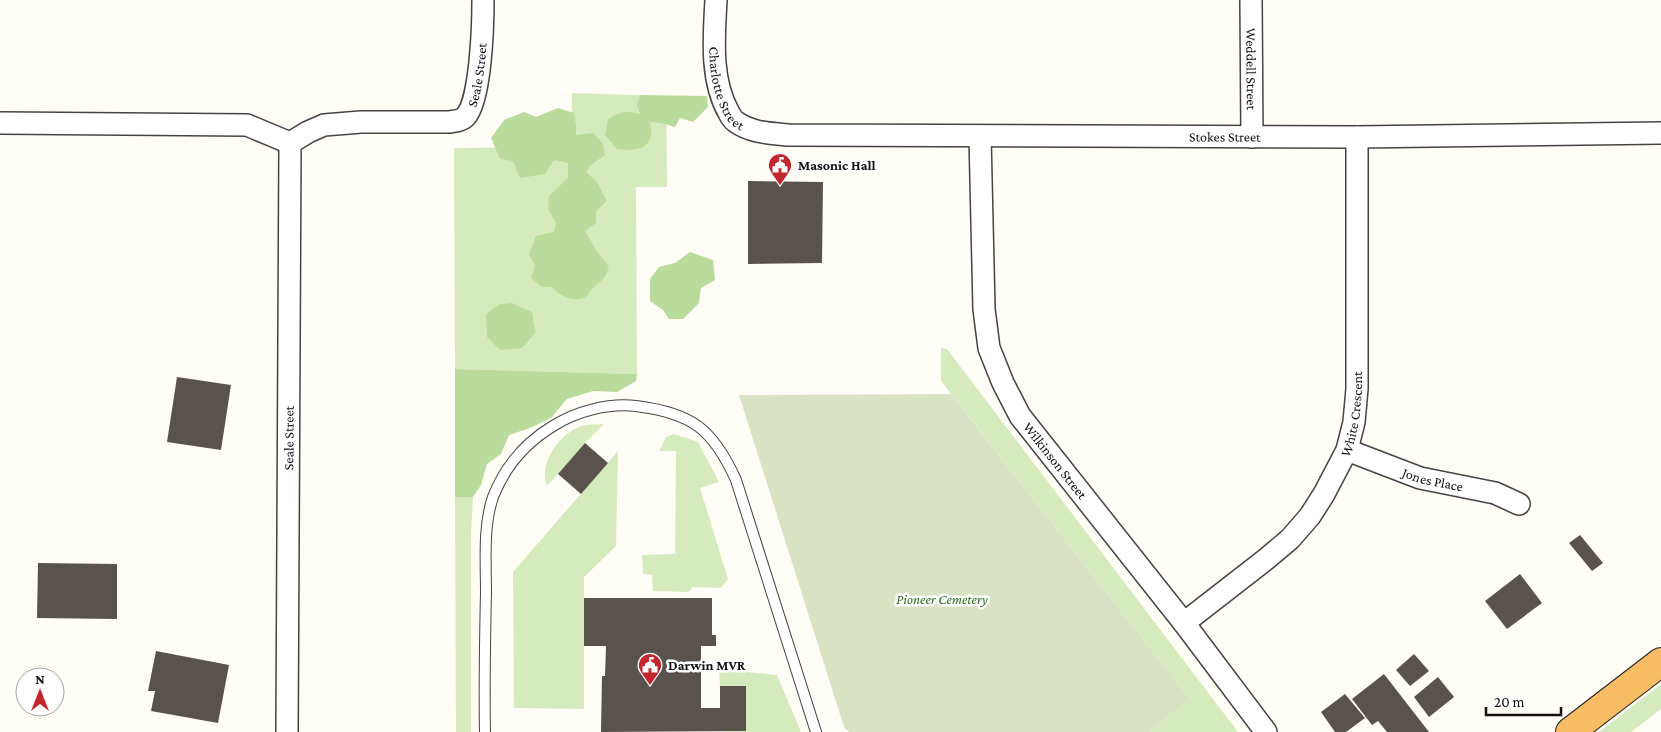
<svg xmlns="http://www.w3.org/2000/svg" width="1661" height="732" font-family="'Crimson Pro',serif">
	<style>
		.green { fill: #d5ebbd }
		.forest { fill: #b9dc9c }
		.cemetery { fill: #d9e3c4 }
		.building { fill: #5a524d }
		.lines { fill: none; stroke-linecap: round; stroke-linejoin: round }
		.service-casing { stroke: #444; stroke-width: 12 }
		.minor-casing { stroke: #444; stroke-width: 24 }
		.trunk-casing { stroke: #222; stroke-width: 30 }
		.service { stroke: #fff; stroke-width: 10 }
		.minor { stroke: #fff; stroke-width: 21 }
		.trunk { stroke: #f7bc64; stroke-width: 28 }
		.labels { text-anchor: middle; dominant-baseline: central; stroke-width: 5; stroke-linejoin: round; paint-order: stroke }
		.street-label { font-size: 14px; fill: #111; stroke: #fff }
		.poi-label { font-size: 14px; font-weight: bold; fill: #111; stroke: #fff; text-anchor: start }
		.park-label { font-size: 14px; font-style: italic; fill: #2f6b1f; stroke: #fff }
	</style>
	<rect width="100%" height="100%" fill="#fffdf5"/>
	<path class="green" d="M572 93 666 96 667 187H636L637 374 455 369 454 148 571 147Z
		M941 348 947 349 1238 732H1150L1190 699 941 381Z
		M604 424 585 443 547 486C538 463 560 431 585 425 591 424 598 425 604 424Z
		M674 434 698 442 719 482 700 488 728 579 721 588 693 587 688 592 653 591 652 575 643 574 642 555 675 554 676 451H659L666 437Z
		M618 451 616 546 584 577V709L514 708 513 572Z
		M455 497H473L471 535V732H456Z
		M719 669 777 675 801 732H716L746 731V686H720Z
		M1661 684V709L1631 732H1599Z"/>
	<path class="forest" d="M640 95 707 96 708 107 693 122 680 118 675 127 661 123 650 122C650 126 652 131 651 135 648 152 630 150 617 149L605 135 608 119C620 112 627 110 640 114L637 104Z
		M558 108 574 113 576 125V135L593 133 603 144 605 155 592 164 586 172 597 182 607 201 596 211V223L585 231 597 252 609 266C605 281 603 278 593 288 590 291 588 296 585 297 574 303 559 296 552 287H542L531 278 535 266 529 254 536 236 554 232 556 223 548 209 549 196 568 178V163L554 160 545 174 520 178 513 161 500 159 491 138 504 120 524 112 536 117Z
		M690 252 713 260 715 280 701 288 699 303 683 319H669L663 310 650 301V279L659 267 675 263Z
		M512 303 532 312 535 333 522 348 500 350 487 337 486 314 500 304Z
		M455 369 637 374 636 381 617 392 593 391 567 399 551 418 530 428 509 435 501 454 487 464 481 485 473 497H455Z"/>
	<path class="cemetery" d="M951 394 1190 699 1150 732H849L844 727 739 395Z"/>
	<path class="building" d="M748 181 823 182 822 263 748 264Z
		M177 377 231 385 221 450 167 442Z
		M585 443 608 463 581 494 558 474Z
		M1580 535 1603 563 1592 571 1569 543Z
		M38 563 117 564V619L37 618Z
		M1520 574 1542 603 1507 629 1485 601Z
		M584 598H712V635H716V646H701V708H720V686H746V731L601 732 602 676H605L606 646H584Z
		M156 651 229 665 218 723 151 711 155 691H148Z
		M1414 654 1429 671 1410 686 1396 670Z
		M1384 674 1429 732H1387L1378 721 1372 725 1352 699Z
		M1438 677 1454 697 1429 717 1414 697Z
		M1345 694 1365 718 1346 732H1335L1321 712Z"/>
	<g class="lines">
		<g class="service-casing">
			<path id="service" d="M485 732C484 685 485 638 486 592 486 561 483 526 493 497 505 466 525 443 553 426 577 411 608 403 636 406 692 413 713 429 736 480L816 732"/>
		</g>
		<g class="minor-casing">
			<g id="minor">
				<path id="s1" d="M716 0C714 37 710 80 729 113 731 117 733 120 736 122 752 133 769 133 788 135L1357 137 1661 133"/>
				<path id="s2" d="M1251 0 1252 137"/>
				<path id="s3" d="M0 123 247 125 290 143 308 132 324 125 361 122H450C455 121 461 121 465 117 481 102 483 23 483 0"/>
				<path id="s4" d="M980 136 984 309 989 348 1003 383 1020 416 1184 623 1266 732"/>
				<path id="s5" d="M1347 450 1420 478 1495 493 1519 504"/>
				<path id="s6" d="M1184 623 1265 560 1290 539 1310 516 1324 494 1347 450 1354 422 1357 389V137"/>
				<path id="s7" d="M287 732 290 143"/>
			</g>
		</g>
		<g class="trunk-casing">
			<path id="trunk" d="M1570 732 1661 662"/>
		</g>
		<use href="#service" class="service"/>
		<use href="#minor" class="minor"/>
		<use href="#trunk" class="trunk"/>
	</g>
	<defs>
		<g id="civic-pin" transform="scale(1.25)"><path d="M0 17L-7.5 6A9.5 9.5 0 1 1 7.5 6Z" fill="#c4262e" stroke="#fff"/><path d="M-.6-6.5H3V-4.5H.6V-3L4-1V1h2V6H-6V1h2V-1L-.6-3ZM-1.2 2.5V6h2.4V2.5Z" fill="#fff"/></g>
	</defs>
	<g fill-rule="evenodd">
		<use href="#civic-pin" x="780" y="165"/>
		<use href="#civic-pin" x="650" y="665"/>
	</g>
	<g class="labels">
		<g class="street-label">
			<text stroke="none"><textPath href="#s2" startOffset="69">Weddell Street</textPath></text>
			<text stroke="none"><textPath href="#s3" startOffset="519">Seale Street</textPath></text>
			<text stroke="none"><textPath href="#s1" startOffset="91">Charlotte Street</textPath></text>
			<text stroke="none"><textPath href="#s1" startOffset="618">Stokes Street</textPath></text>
			<text stroke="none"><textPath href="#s6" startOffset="278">White Crescent</textPath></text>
			<text stroke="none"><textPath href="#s7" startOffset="294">Seale Street</textPath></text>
			<text stroke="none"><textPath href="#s4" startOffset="344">Wilkinson Street</textPath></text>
			<text stroke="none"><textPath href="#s5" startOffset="91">Jones Place</textPath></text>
		</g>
		<g class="poi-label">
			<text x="798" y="165">Masonic Hall</text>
			<text x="668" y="665">Darwin MVR</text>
		</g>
		<g class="park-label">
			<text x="942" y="599">Pioneer Cemetery</text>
		</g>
	</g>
	<g transform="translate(40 692)"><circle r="24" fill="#ffffff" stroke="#a0a0a0"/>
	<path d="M0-4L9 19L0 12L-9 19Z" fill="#c4262e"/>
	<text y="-8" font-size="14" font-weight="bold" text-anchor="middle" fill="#111111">N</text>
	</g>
	<path d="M1486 707v8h75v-8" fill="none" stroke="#111111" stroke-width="2.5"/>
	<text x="1494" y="707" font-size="15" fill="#111111" stroke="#ffffff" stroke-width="4" paint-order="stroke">20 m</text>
</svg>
